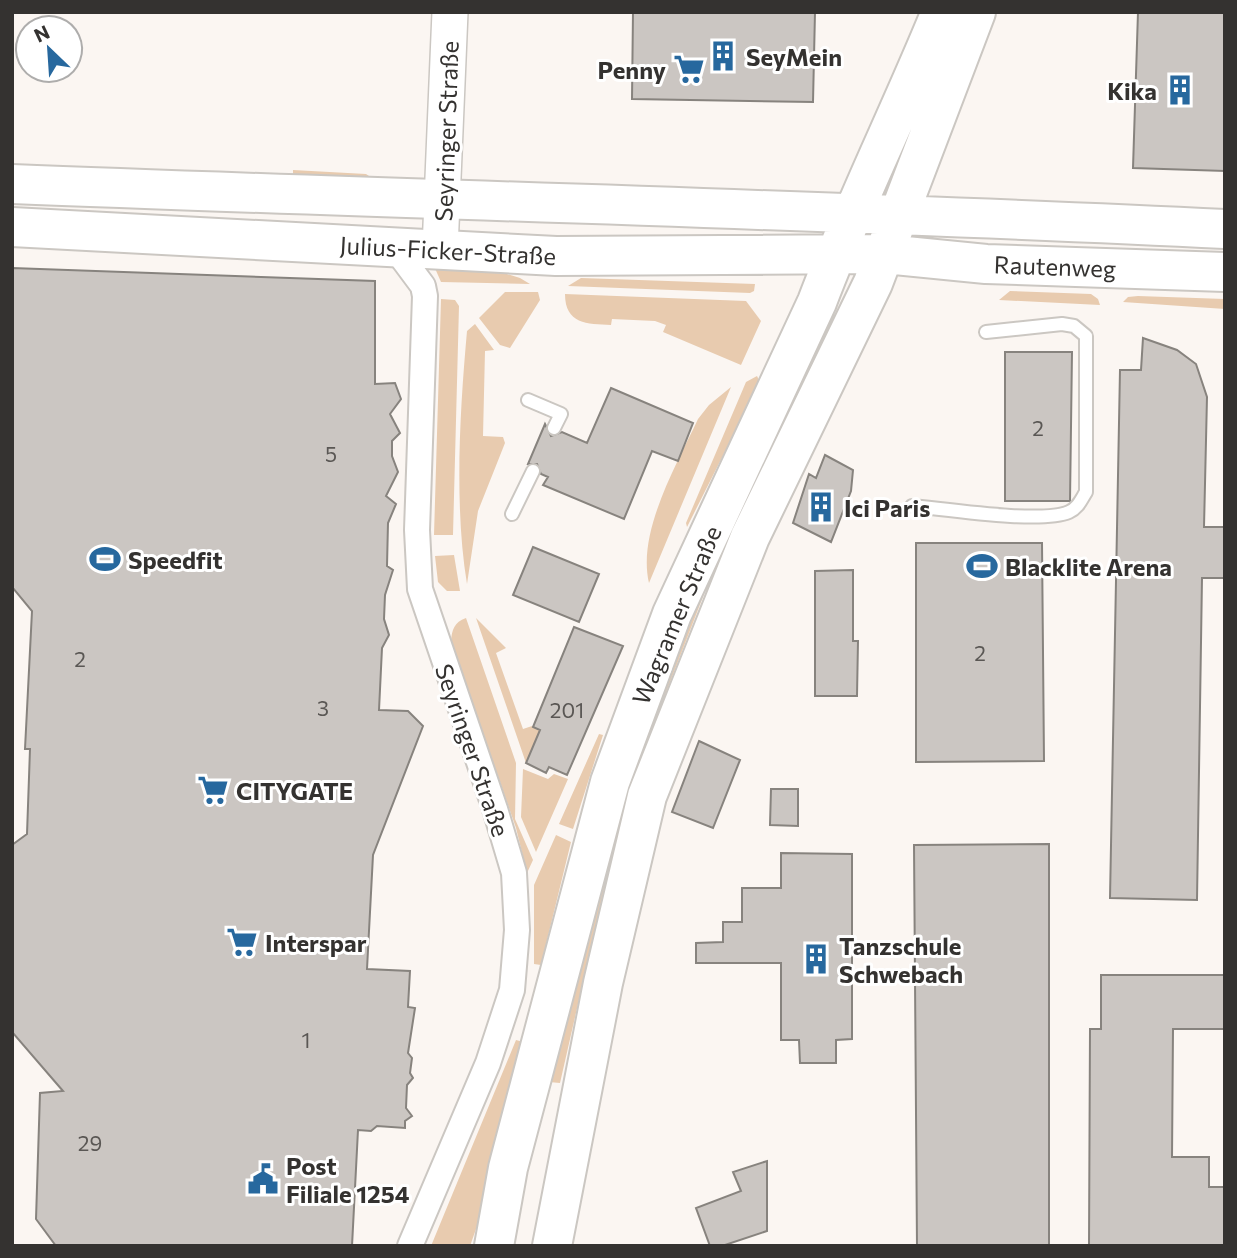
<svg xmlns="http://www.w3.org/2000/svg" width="1237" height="1258" font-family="Commissioner,sans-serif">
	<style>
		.green { fill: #e8cbaf }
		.building { fill: #cbc6c2; stroke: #87837e; stroke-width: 2 }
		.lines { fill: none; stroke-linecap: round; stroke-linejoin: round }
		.service-casing { stroke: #cbc7c2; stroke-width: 16 }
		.minor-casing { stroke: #cbc7c2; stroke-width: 28 }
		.secondary-casing { stroke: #cbc7c2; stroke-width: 38 }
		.primary-casing { stroke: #cbc7c2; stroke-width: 42 }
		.service { stroke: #fff; stroke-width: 12 }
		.minor { stroke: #fff; stroke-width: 24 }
		.secondary { stroke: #fff; stroke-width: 35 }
		.primary { stroke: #fff; stroke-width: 38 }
		.labels { text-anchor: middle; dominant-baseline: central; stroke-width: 6; stroke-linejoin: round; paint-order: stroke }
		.number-label { font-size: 21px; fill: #5a5754 }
		.poi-label { font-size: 24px; font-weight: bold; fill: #343230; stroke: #fff; text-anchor: start }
		.street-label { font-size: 24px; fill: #343230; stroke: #fff }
	</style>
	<rect width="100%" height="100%" fill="#fbf6f2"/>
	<path class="green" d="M293 170 366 174 372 178 293 176Z
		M471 263 520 278 530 284 441 282 434 266Z
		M581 278 755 284 754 291 750 293 568 286Z
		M1010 291 1091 294 1098 299 1100 305 999 300Z
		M505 292H538L540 300 510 348 500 345 479 318Z
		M565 294 746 301 761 321 741 365 663 332 666 325 655 321 612 319 611 325C587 324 565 324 565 294Z
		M1138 296 1225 299V309L1123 302 1128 297Z
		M441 299 455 300 459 306 453 535H434Z
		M475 324 494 350 485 351 483 436 503 437 505 443 478 511 467 584C454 506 460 409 467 331Z
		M757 376 760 382 687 527 686 523 746 382Z
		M731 387 649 583C637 532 676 466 698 419L709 405Z
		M721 550 637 768 604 890 560 1083 549 1082 610 797Z
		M454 555 460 591H447L438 582 435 556Z
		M466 618 516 763 515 819 533 860 527 873 516 828 451 641C452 630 454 622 466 618Z
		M476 618 506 648 496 653 523 729 532 726 540 730 526 763Z
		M599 734 603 735 573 829 559 824Z
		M523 769 548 779 554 774 568 779 536 852 521 817Z
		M556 835 571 842 541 965 534 964V885Z
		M516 1040 523 1042 497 1170 470 1246H431Z"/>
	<path class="building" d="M633 12H815L813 102 632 99Z
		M1138 12H1225V171L1133 168Z
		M12 268 375 281V384L395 383 401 399 390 414 400 433 392 441V456L398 472 386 496 396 504 388 523 387 566 393 570 385 595 384 619 389 635 382 648 379 710 408 711 423 726 373 855 367 969 410 971 408 1007 415 1008 408 1053 412 1058 410 1073 413 1078 407 1085 406 1108 412 1116 405 1121V1128L377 1126 371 1131 358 1130 352 1246H56L36 1219 40 1093 63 1091 12 1032V845L27 834 30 749H25L32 611 12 587Z
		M1143 338 1177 350 1196 364 1207 397 1204 527H1225V578H1202L1197 900 1110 898 1120 370H1141Z
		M1005 352H1072L1070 501H1005Z
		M611 388 693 423 678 461 652 451 624 519 543 485 548 477 541 474 537 464H528L545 424 551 436 562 432 587 443Z
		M825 455 853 470 851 491 831 542 793 523 809 474 816 478Z
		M916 543H1042L1044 761 916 762Z
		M533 547 599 574 579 622 513 595Z
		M853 570V641H858L857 696H815V571Z
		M574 627 623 646 567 775 549 767 546 773 526 763 540 730 533 727Z
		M699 741 740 760 713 828 672 812Z
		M771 789H798V826L770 825Z
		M1049 844V1246H917L914 845Z
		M781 853 852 854V1039L836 1040V1063H800L799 1040H781V963H696V943L723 942V922H742V888H781Z
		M1101 975H1225V1029H1173L1172 1157H1209V1187H1225V1246H1089L1090 1029H1101Z
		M767 1161V1231L722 1246H710L696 1208 741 1191 733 1172Z"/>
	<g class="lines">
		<g class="service-casing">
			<path id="service" d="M528 400 561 414 554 428
				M912 506C945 509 1041 524 1069 512 1078 508 1081 500 1086 492V336L1074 326 1062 324 986 332
				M512 514 533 471"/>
		</g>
		<g class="minor-casing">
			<path id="minor" d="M394 247 423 286 425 296 417 530 420 589 495 809 514 873 517 930 512 990 488 1063 410 1246"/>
		</g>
		<g class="secondary-casing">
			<path id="secondary" d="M440 249 450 12"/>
		</g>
		<g class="primary-casing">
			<path id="primary" d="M12 184C416 200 821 209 1225 229
				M12 227 556 256 885 254 986 264 1225 272
				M494 1246 508 1168 610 782 672 614 817 302C854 204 901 110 941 12
				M552 1246 603 983 647 796 750 537 873 283 976 12"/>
		</g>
		<use href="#service" class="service"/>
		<use href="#minor" class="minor"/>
		<use href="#secondary" class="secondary"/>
		<use href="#primary" class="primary"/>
	</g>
	<defs>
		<g id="building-bare" transform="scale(2.415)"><path d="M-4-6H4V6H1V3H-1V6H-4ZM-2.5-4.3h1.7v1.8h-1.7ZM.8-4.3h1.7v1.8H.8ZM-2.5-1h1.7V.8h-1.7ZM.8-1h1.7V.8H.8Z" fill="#27689e" stroke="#fff" stroke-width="2.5" paint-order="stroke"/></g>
		<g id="supermarket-bare" transform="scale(2.415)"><path d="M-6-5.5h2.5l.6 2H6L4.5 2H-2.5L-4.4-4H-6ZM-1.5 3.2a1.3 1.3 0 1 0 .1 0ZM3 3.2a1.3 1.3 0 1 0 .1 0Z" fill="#27689e" stroke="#fff" stroke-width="2.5" paint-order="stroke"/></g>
		<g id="stadium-bare" transform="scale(2.415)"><path d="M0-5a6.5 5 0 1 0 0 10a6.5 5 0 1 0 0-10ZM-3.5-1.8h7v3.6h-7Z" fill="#27689e" stroke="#fff" stroke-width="2.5" paint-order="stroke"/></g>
		<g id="civic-bare" transform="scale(2.415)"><path d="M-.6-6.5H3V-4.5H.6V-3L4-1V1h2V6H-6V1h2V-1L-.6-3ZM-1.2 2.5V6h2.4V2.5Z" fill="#27689e" stroke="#fff" stroke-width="2.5" paint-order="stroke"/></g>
	</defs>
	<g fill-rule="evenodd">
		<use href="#building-bare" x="723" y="56"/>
		<use href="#supermarket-bare" x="689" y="69"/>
		<use href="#building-bare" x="1180" y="90"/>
		<use href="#building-bare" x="821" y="507"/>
		<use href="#stadium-bare" x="105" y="559"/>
		<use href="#stadium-bare" x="982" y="566"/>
		<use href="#supermarket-bare" x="213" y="790"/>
		<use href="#supermarket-bare" x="242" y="942"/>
		<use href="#building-bare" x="816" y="959"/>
		<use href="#civic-bare" x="263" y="1179"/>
	</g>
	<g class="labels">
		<g class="number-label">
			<text x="1038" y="427">2</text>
			<text x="331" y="453">5</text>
			<text x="980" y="652">2</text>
			<text x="80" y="658">2</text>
			<text x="323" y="707">3</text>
			<text x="567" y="709">201</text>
			<text x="306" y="1039">1</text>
			<text x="90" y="1142">29</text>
		</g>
		<g class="poi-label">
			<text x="746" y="56">SeyMein</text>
			<text x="666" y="69" text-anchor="end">Penny</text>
			<text x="1157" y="90" text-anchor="end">Kika</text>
			<text x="844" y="507">Ici Paris</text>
			<text x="128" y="559">Speedfit</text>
			<text x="1005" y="566">Blacklite Arena</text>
			<text x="236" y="790">CITYGATE</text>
			<text x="265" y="942">Interspar</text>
			<text x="839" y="945">Tanzschule<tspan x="839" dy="28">Schwebach</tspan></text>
			<text x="286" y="1165">Post<tspan x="286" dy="28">Filiale 1254</tspan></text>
		</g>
		<g class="street-label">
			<text transform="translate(446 131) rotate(-88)">Seyringer Straße</text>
			<text transform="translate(448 250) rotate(3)">Julius-Ficker-Straße</text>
			<text transform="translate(1055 266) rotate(2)">Rautenweg</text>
			<text transform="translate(676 615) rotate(-67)">Wagramer Straße</text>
			<text transform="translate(473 750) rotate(71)">Seyringer Straße</text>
		</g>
	</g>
	<rect width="1237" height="1258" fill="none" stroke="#343230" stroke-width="28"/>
	<g transform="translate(49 49) rotate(335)"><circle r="33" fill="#ffffff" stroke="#aeadac" stroke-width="2"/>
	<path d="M0-5L12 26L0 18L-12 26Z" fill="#27689e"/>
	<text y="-10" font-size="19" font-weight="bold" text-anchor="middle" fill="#343230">N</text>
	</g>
</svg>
